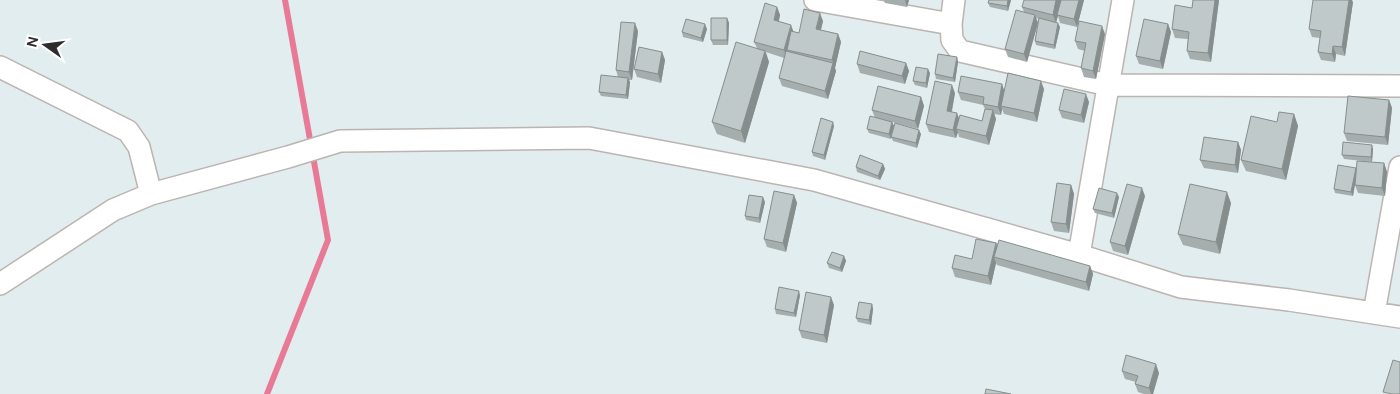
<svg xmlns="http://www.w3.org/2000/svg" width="1400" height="394" font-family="'DM Sans',sans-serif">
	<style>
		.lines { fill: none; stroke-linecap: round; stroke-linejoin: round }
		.stream { stroke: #e97a97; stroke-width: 6 }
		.minor-casing { stroke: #bcb4b1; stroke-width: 24 }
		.minor { stroke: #fff; stroke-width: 21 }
		.wall { fill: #a5adad }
		.shaded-wall { fill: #868d8d }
		.building { fill: #c0c9c9; stroke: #868d8d }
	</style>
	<rect width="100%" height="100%" fill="#e1edee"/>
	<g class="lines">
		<path class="stream" d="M267 394 328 240 285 0"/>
		<g class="minor-casing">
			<path id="minor" d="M815 0 951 24
				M954 0 951 24 952 40 960 51 1108 85 1400 86
				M0 67 128 131 139 147 151 194
				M1079 255 1123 0
				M0 284 113 210 151 194 288 157 340 141 589 138 814 180 1079 255 1181 287 1289 300 1400 317
				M1374 313 1400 167"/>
		</g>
		<use href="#minor" class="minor"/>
	</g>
	<path class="wall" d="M884 0H909L907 7 885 3Z
		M989 0H1011L1008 11 990 7 988 3Z
		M1084 0 1077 27 1060 23 1058 16 1056 22 1060 27 1055 49 1036 45 1035 41 1039 19 1036 18 1038 23 1027 62 1008 57 1005 49 1024 12 1022 7Z
		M1193 0H1219L1211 62 1190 59 1187 51 1188 39 1175 38 1172 29 1192 8Z
		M1353 2 1345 56 1336 54 1335 62 1321 60 1318 52 1320 38 1312 37 1309 29Z
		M777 7 780 15 779 21 794 32 799 33 823 21 821 30 838 34 841 42 835 68 836 71 828 99 782 86 779 78 784 58 766 52 769 62 745 143 717 134 712 122 757 48 754 42Z
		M727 18 729 23 728 45H713L711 40Z
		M1168 24 1171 32 1163 69 1139 64 1136 56Z
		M707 29 703 42 683 37 682 32Z
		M638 31 632 80H629L630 82 628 99 601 96 599 92 618 77 616 70Z
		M1105 34 1096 79 1084 77 1081 68 1085 51 1078 49 1075 41Z
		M662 52 665 60 661 83 637 77 634 69Z
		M957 57 958 62 955 82 936 79 935 74Z
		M906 63 909 71 905 84 860 73 857 64Z
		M930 73 927 88 915 85 913 81Z
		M1002 84 1004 91 1044 89 1037 122 1004 114 1002 109 1001 115 994 114 996 119 989 145 959 137 958 132 956 138 929 132 926 124 955 93 952 112 959 118 982 121 985 109 983 105 961 100 958 92Z
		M921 97 924 106 918 129 892 122 894 126 921 134 917 148 893 141 891 137V139L869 133 867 129 875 118 872 110Z
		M1389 100 1392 108 1388 145 1347 141 1344 133Z
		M1089 102 1084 123 1062 118 1059 110Z
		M1294 114 1298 126 1286 180 1246 171 1241 160Z
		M834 126 825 160 813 156 812 152Z
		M1238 142 1241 150 1238 173 1204 168 1200 160Z
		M1373 149 1372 162 1344 159 1342 155Z
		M1384 163 1387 172 1385 196 1358 193 1355 185 1353 196 1335 193 1334 189 1356 168V170Z
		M883 164 885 169 880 180 857 172 856 167Z
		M1071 185 1074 194 1069 233 1054 231 1051 222Z
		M794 195 797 203 786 252 767 247 764 239Z
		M1145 196 1128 255 1113 251 1110 242Z
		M1119 197 1114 218 1095 213 1093 209Z
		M765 202 760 223 746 220 745 216Z
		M1231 203 1220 254 1183 245 1178 234Z
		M996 243 997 247 1090 266 1093 274 1089 291 997 265 996 263 991 285 955 277 952 268 972 259Z
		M844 256 846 261 842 272 829 268 827 263Z
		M800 295 796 317 776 314 775 309Z
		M872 304 873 309 871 325 858 322 856 318Z
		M834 305 827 343 802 338 799 330Z
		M1122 371 1159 373 1153 394H1144L1138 392 1135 384 1136 382 1125 379Z"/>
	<path class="shaded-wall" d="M905 0H909L907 7Z
		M1008 0H1011L1008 11 1007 6Z
		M1056 0H1062L1056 23 1053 15Z
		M1079 0H1084L1077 27 1074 19Z
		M1215 0H1219L1211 62 1208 53Z
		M1349 0H1352L1353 2 1345 56 1342 47Z
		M777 7 780 15 777 28 774 20Z
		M820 13 823 21 819 37 816 29Z
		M1035 15 1038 23 1027 62 1024 54Z
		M727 18 729 23 728 45 727 40Z
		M635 23 638 31 632 80 629 72Z
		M1058 23 1060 27 1055 49 1054 45Z
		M705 24 707 29 703 42 701 38Z
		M1168 24 1171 32 1163 69 1160 61Z
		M791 25 794 33 787 50 788 54 787 58 784 50Z
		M1102 26 1105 34 1096 79 1093 71Z
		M838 34 841 42 835 68 832 60Z
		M1333 46 1336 54 1335 62 1332 54Z
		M765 51 769 62 745 143 741 131Z
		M662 52 665 60 661 83 658 74Z
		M957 57 958 62 955 82 953 78Z
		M833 63 836 71 828 99 825 91Z
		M906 63 909 71 905 84 902 76Z
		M928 69 930 73 927 88 926 83Z
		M628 78 630 82 628 99 626 95Z
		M1041 81 1044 89 1037 122 1034 113Z
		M1002 84 1005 93 1001 106 1002 109 1001 115 998 107Z
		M952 85 955 93 950 119 947 111Z
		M1086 94 1089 102 1084 123 1081 115Z
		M921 97 924 106 918 129 915 121Z
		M1389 100 1392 108 1388 145 1385 137Z
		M993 110 996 119 989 145 986 136Z
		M957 113 960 121 956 129 958 132 956 138 953 130Z
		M1294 114 1298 126 1286 180 1282 169Z
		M833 122 834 126 825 160 824 155Z
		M892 122 894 126 891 139 889 134Z
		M919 130 921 134 917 148 916 143Z
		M1238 142 1241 150 1238 173 1235 165Z
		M1372 145 1373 149 1372 162 1371 157Z
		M1384 163 1387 172 1385 196 1382 188Z
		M883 164 885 169 880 180 878 176Z
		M1356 168 1357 172 1353 196 1351 192Z
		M1071 185 1074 194 1069 233 1066 224Z
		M1142 188 1145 196 1128 255 1125 246Z
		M1227 192 1231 203 1220 254 1216 242Z
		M1117 193 1119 197 1114 218 1112 213Z
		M794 195 797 203 786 252 783 243Z
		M763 197 765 202 760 223 759 218Z
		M996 243 999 252 994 257 996 263 991 285 988 276Z
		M844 256 846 261 842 272 840 268Z
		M1090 266 1093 274 1089 291 1086 282Z
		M799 291 800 295 796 317 794 313Z
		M831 297 834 305 827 343 824 335Z
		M872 304 873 309 871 325 869 320Z
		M1156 364 1159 373 1153 394H1151L1149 388Z"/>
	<path class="building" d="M989 0H1008L1007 6 988 3Z
		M1024 0H1056L1053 15 1022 7Z
		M1061 0H1079L1074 19 1057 15Z
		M1193 0H1215L1208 53 1187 51 1189 32 1172 29 1175 5 1192 8Z
		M1313 0H1349L1342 47 1333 46 1332 54 1318 52 1321 31 1309 29Z
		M765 3 777 7 774 20 791 25 784 50 754 42Z
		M804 9 820 13 816 29 838 34 832 60 787 50 791 31 799 33Z
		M1016 10 1035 15 1024 54 1005 49Z
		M711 18H727V40H711Z
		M1039 18 1058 23 1054 45 1035 41Z
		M686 19 705 24 701 38 682 32Z
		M1144 19 1168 24 1160 61 1136 56Z
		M1079 21 1102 26 1093 71 1081 68 1086 43 1075 41Z
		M621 22 635 23 629 72 616 70Z
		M736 42 765 51 741 131 712 122Z
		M639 47 662 52 658 74 634 69Z
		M786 51 833 63 825 91 779 78Z
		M860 51 906 63 902 76 857 64Z
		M938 54 957 57 953 78 935 74Z
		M916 67 928 69 926 83 913 81Z
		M1008 73 1041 81 1034 113 1001 106Z
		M601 75 628 78 626 95 599 92Z
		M961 76 1002 84 998 107 983 104 984 97 958 92Z
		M935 81 952 85 947 111 957 113 953 130 926 124Z
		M878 86 921 97 915 121 872 110Z
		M1064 89 1086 94 1081 115 1059 110Z
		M1348 96 1389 100 1385 137 1344 133Z
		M985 109 993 110 986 136 956 129 960 115 982 121Z
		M1279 112 1294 114 1282 169 1241 160 1251 116 1277 122Z
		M870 116 892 122 889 134 867 129Z
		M821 118 833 122 824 155 812 152Z
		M895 123 919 130 916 143 891 137Z
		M1204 137 1238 142 1235 165 1200 160Z
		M1343 142 1372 145 1371 157 1342 155Z
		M860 155 883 164 878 176 856 167Z
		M1357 161 1384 163 1382 188 1355 185Z
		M1338 165 1356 168 1351 192 1334 189Z
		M1057 183 1071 185 1066 224 1051 222Z
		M1127 184 1142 188 1125 246 1110 242Z
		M1190 184 1227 192 1216 242 1178 234Z
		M1099 188 1117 193 1112 213 1093 209Z
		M774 191 794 195 783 243 764 239Z
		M749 195 763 197 759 218 745 216Z
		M976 239 996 243 988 276 952 268 955 255 972 259Z
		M999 240 1090 266 1086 282 994 257Z
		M832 252 844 256 840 268 827 263Z
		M779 287 799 291 794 313 775 309Z
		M806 292 831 297 824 335 799 330Z
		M859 302 872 304 869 320 856 318Z
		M1126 355 1156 364 1149 388 1135 384 1138 376 1122 371Z
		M1393 360 1400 362V394H1392L1383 392Z
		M986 389 1011 394H985Z"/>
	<g transform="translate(45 45) rotate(284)" stroke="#ffffff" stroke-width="4" paint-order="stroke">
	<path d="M0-4L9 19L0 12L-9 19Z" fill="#2d2d2d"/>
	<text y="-8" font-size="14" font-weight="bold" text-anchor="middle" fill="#2d2d2d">N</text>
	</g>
</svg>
